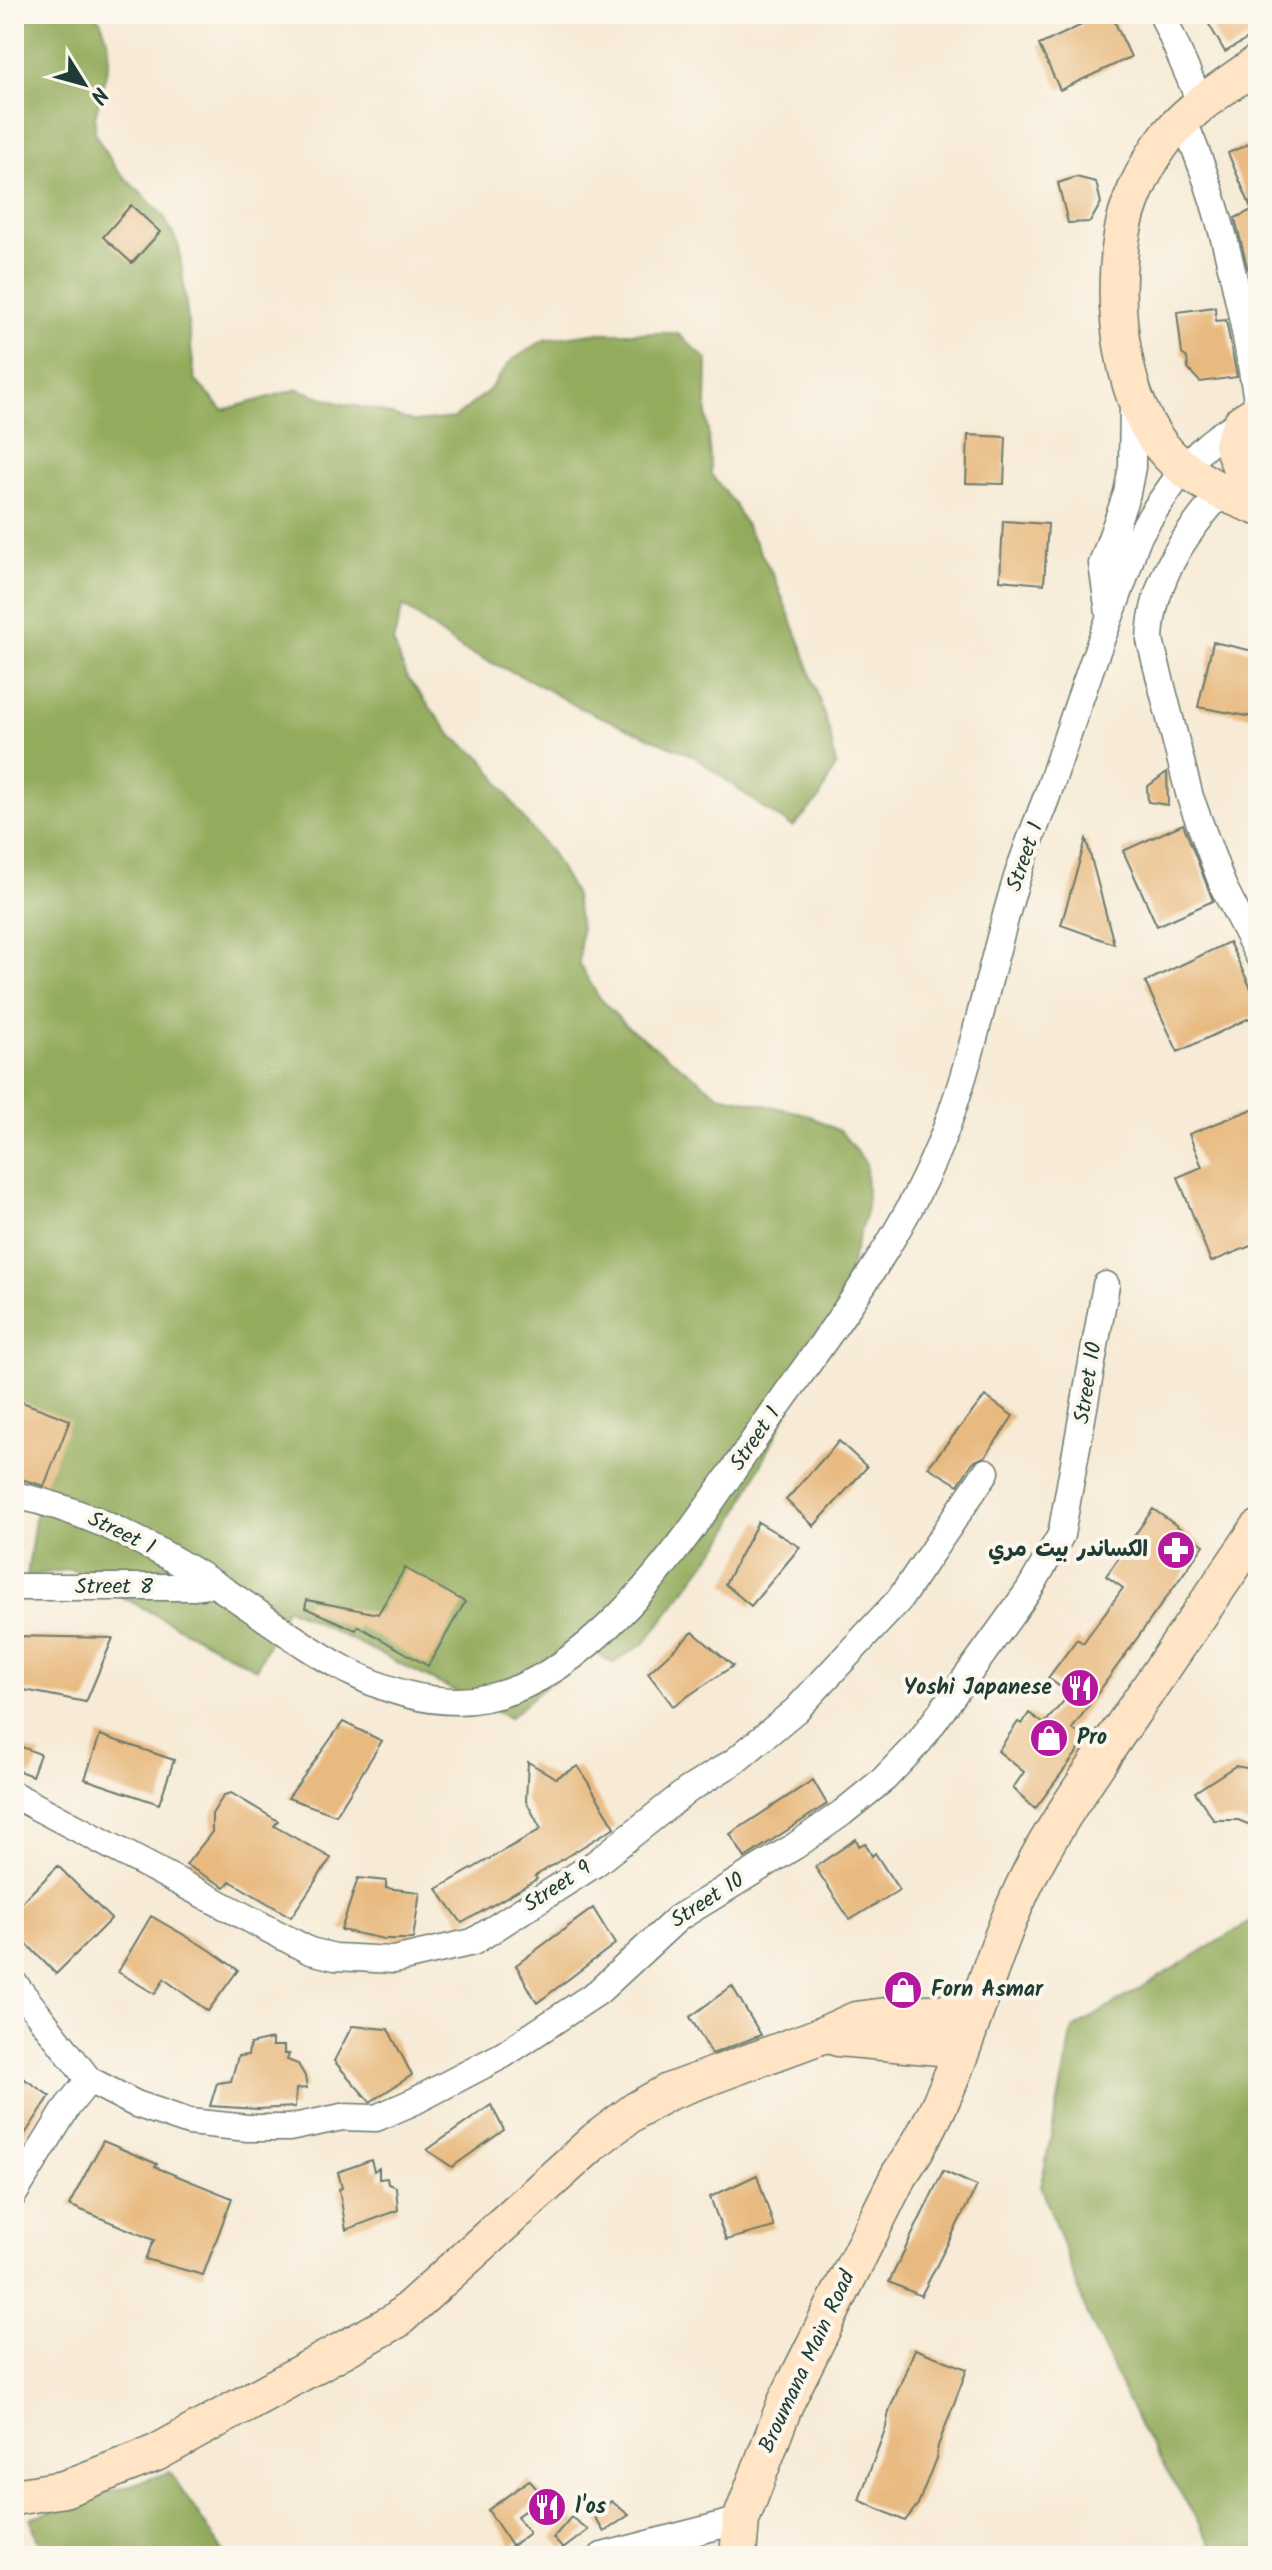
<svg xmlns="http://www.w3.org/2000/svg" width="1272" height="2570" font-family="Kalam,'Playpen Sans Arabic',sans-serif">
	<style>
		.forest { fill: #93ab5c; stroke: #597448; stroke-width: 2 }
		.building { fill: #e8ba80 }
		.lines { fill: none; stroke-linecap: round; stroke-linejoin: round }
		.minor-casing { stroke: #6b7a6d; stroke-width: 29 }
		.secondary-casing { stroke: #6b7a6d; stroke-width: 39 }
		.minor { stroke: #fff; stroke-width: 26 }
		.secondary { stroke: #ffe4c6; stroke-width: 36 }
		.labels { text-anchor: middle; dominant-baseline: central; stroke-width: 8; stroke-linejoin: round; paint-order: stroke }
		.street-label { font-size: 22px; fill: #1f3d34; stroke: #fbf7ec }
		.poi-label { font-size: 22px; font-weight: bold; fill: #1f3d34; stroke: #fbf7ec; text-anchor: start }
	</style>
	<rect width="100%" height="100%" fill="#fbf7ec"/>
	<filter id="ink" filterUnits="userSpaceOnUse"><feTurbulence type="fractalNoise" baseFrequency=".0125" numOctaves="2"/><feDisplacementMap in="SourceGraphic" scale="16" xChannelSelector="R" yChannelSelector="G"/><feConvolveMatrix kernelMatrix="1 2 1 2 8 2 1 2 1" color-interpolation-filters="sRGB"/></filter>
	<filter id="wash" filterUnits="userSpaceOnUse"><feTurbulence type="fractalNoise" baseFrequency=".006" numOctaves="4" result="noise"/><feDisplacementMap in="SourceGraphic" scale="32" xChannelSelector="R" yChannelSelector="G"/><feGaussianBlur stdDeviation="1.8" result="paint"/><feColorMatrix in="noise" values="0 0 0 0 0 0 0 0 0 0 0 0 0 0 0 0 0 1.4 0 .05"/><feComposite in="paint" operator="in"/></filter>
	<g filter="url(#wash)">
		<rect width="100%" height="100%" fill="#f7ead6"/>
		<path class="forest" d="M14 14H92L101 21 108 41 109 61 95 117V134L116 169 163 215 179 246 195 380 223 410 298 389 339 403 376 410 414 422 455 418 488 391 511 361 544 340 592 333H677L707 360 706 402 711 474 734 504 774 577 803 650 829 730 836 765 819 799 793 827 762 807 694 756 578 707 530 680 463 650 403 606 393 641 406 676 453 737 483 759 525 821 552 854 574 893 581 928 579 964 598 996 624 1024 719 1095 806 1114 841 1132 866 1163 867 1208 845 1285 832 1319 728 1533 645 1643 613 1663 588 1649 509 1718 286 1607 256 1669 71 1569 27 1576 42 1468 14 1461Z
			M1258 1917V2556H1219L1140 2427 1087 2313 1041 2185 1073 2029Z
			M170 2472 226 2556H43L30 2518Z"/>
		<g id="blocks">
			<path class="building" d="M1105 14H1111L1131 57 1060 90 1039 45Z
				M1203 14H1258V33L1225 52Z
				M1258 140V291L1247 266 1235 218 1252 210 1228 153Z
				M1076 177 1096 182 1101 203 1090 222 1068 223 1058 183Z
				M131 205 160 232 132 263 103 237Z
				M1215 307 1216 321 1226 320 1237 377 1200 382 1188 369 1187 358 1182 354 1177 312Z
				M968 435 1006 437 1004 484 966 483Z
				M1003 521 1048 524 1044 584 1000 580Z
				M1213 642 1258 652V718L1198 707Z
				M1167 772 1168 805 1148 802 1147 787Z
				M1183 824 1213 901 1157 926 1123 851Z
				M1086 839 1114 944 1061 925Z
				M1229 942 1258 1003V1014L1178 1052 1145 982Z
				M1258 1107V1243L1211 1262 1178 1177 1202 1167 1189 1134Z
				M985 1396 1013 1416 986 1456 973 1462 958 1485 928 1467Z
				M14 1399 70 1420 44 1486 14 1477Z
				M839 1441 867 1467 814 1526 786 1500Z
				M1153 1509 1204 1545 1072 1729 1087 1739 1035 1809 1013 1788 1024 1772 998 1751 1018 1722 1022 1724 1029 1713 1044 1724 1070 1694 1048 1678 1077 1639 1083 1643 1123 1588 1106 1576Z
				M758 1522 800 1547 751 1606 725 1584Z
				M405 1568 465 1602 428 1666 358 1626 356 1630 305 1608 307 1600 378 1614Z
				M693 1632 733 1666 673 1706 648 1673Z
				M14 1636 113 1638 86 1702 14 1688Z
				M343 1722 382 1741 336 1815 288 1798Z
				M100 1735 174 1760 159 1804 85 1779Z
				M14 1744 40 1754 32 1776 14 1769Z
				M528 1762 556 1778 578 1766 615 1827 535 1876 537 1879 462 1923 437 1889 541 1829 526 1801Z
				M1235 1766 1258 1770V1828L1238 1820H1214L1195 1792Z
				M813 1780 827 1804 745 1858 730 1834Z
				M231 1793 278 1821 274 1826 331 1858 291 1917 230 1881 225 1887 186 1865 212 1832V1814L224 1795Z
				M856 1839 859 1846 865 1843 872 1856 875 1853 899 1890 850 1920 815 1867Z
				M58 1866 111 1919 56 1974 14 1931V1910Z
				M358 1878 386 1881V1888L420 1892 413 1939H384L341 1930Z
				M593 1908 615 1944 537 2003 516 1965Z
				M151 1916 210 1950 238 1970 208 2011 164 1979 155 1994 118 1972Z
				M732 1986 761 2035 712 2054 690 2017Z
				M352 2026 388 2029 412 2075 370 2102 334 2061Z
				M272 2039V2046H284V2054H289L287 2060 298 2064 305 2076 307 2088 296 2089 295 2107 258 2109 210 2106 217 2083 231 2081 238 2056 248 2055 250 2044Z
				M14 2072 50 2096 14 2151Z
				M491 2105 504 2130 452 2167 427 2150Z
				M103 2141 157 2164 155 2167 232 2198 203 2275 145 2259 154 2240 69 2205Z
				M371 2160 374 2171 379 2168V2179L387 2178 388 2184 396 2187 398 2210 346 2230 339 2189 342 2188 338 2172Z
				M943 2171 977 2186 921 2296 889 2282Z
				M757 2175 774 2227 726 2240 710 2197Z
				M915 2349 967 2369 938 2446 936 2458 918 2504 905 2521 859 2500 886 2427 889 2411Z
				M529 2480 544 2497 517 2516 529 2533 512 2546 488 2510Z
				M611 2501 629 2515 604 2532 595 2518Z
				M571 2517 588 2530 563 2549 553 2538Z"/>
		</g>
	</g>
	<g filter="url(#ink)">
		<use href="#blocks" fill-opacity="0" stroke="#6b7a6d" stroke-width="2"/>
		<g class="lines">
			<g class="minor-casing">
				<path id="minor" d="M1162 14 1201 104
					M1183 120C1223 209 1242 309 1258 406
					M1234 479C1191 525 1152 575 1150 640L1190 797 1223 886 1258 955
					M1109 613 1102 564 1127 493 1132 467 1133 402
					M14 1495C88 1510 156 1547 219 1587 293 1634 365 1701 457 1701 589 1701 700 1517 767 1421 832 1329 905 1237 945 1131 975 1051 990 966 1015 884 1024 854 1036 825 1047 796 1060 757 1073 718 1087 679 1099 643 1114 609 1126 573 1131 560 1133 546 1140 534 1148 519 1158 505 1168 491 1189 460 1208 439 1242 422
					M14 1587H195L215 1584
					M14 1795 310 1951 335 1957 394 1960 473 1942 596 1863 688 1790 735 1761 796 1710 899 1600 986 1472
					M14 1983 89 2080 136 2104 189 2122 248 2128H289L342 2117 376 2118 415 2101 503 2055 598 1992 678 1918 795 1846 842 1813 884 1779 920 1741 1029 1590 1061 1535 1106 1285
					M14 2194 68 2106 89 2080
					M602 2556 741 2520"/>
			</g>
			<g class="secondary-casing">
				<path id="secondary" d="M1258 63C1224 88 1185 110 1160 146 1143 171 1127 204 1122 235 1111 302 1120 404 1169 455 1193 480 1227 495 1258 507
					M1258 412 1242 422 1232 445 1242 471 1258 487
					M838 2038 962 2049
					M14 2497 64 2489 156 2453 397 2320 596 2140 636 2110 668 2092 820 2036 856 2020 901 2014 955 2012 972 2016
					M738 2556 741 2520 785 2404 899 2175C967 2081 982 1959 1038 1858 1059 1819 1085 1782 1110 1745 1159 1673 1209 1601 1258 1529"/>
			</g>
			<use href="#minor" class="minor"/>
			<use href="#secondary" class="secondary"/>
		</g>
	</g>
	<defs>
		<g id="pharmacy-disc" transform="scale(2)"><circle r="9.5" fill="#b5179e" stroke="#fbf7ec"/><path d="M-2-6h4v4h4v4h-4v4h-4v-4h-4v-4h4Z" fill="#fff"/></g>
		<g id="restaurant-disc" transform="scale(2)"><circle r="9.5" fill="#b5179e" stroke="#fbf7ec"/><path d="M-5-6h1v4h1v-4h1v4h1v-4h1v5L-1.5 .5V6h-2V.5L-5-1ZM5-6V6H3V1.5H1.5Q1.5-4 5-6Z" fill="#fff"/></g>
		<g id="shop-disc" transform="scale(2)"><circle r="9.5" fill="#b5179e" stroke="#fbf7ec"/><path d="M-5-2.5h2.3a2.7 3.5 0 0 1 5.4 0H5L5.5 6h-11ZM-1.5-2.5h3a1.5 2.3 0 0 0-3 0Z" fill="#fff"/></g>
	</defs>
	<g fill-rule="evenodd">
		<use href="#pharmacy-disc" x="1176" y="1550"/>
		<use href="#restaurant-disc" x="1080" y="1688"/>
		<use href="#shop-disc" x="1049" y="1738"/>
		<use href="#shop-disc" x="903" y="1990"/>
		<use href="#restaurant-disc" x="547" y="2507"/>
	</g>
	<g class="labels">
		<g class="street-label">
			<text transform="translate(1026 857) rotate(-71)">Street 1</text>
			<text transform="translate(1089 1383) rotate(-81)">Street 10</text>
			<text transform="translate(756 1439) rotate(-56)">Street 1</text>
			<text transform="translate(121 1534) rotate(26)">Street 1</text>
			<text x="114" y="1587">Street 8</text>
			<text transform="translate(558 1887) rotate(-33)">Street 9</text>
			<text transform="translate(708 1901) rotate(-33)">Street 10</text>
			<text transform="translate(808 2362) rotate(-65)">Broumana Main Road</text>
		</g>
		<g class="poi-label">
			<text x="1148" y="1550" text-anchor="end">الكساندر بيت مري</text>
			<text x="1052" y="1688" text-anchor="end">Yoshi Japanese</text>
			<text x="1077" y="1738">Pro</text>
			<text x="931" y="1990">Forn Asmar</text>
			<text x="575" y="2507">l'os</text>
		</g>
	</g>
	<rect width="1272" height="2570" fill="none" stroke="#fbf7ec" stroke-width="48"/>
	<g transform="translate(84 84) rotate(127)" stroke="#fbf7ec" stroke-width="6" paint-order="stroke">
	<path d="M0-6L14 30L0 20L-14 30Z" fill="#1f3d34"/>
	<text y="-12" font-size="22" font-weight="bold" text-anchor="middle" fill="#1f3d34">N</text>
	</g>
</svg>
